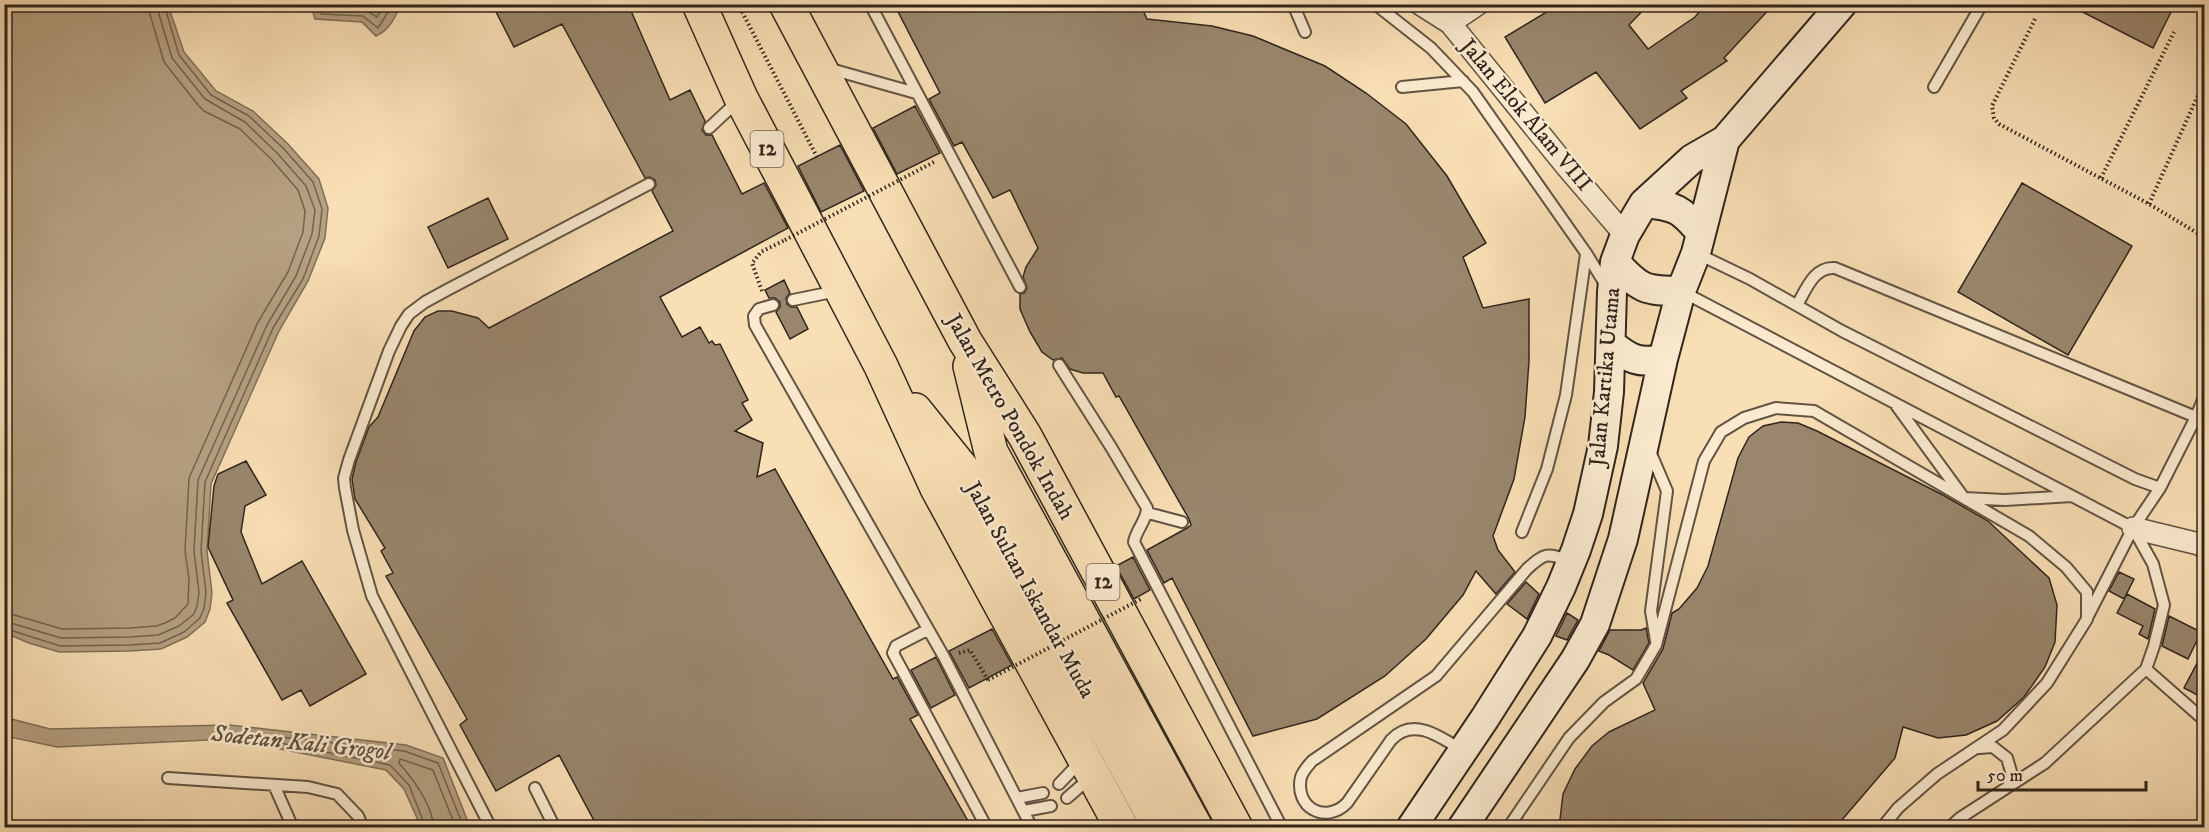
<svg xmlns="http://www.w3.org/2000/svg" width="2209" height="832" font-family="'IM FELL DW Pica',serif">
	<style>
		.water { fill: #b5a081; stroke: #806f59; stroke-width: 1.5 }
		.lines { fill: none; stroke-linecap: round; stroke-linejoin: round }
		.shore { stroke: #72624f; stroke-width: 1.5 }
		.building { fill: #99866c; stroke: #30251d; stroke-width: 1.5 }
		.lane-casing { stroke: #625443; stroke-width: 14 }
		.street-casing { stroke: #625443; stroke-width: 24 }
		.secondary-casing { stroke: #30251d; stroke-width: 32 }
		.highway-casing { stroke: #30251d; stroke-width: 36 }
		.path { stroke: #30251d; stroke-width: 4; stroke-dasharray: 1.5 3; stroke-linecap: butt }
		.lane { stroke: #fbeacf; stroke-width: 10 }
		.street { stroke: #fbeacf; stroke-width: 21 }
		.secondary { stroke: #fbeacf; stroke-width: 28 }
		.highway { stroke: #f9dfb5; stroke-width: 33 }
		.path-bridge { stroke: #30251d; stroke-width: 4; stroke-dasharray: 1.5 3; stroke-linecap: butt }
		.labels { text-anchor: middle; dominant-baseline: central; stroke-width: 5; stroke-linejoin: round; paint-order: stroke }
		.shield { fill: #fbeacf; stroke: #6d6052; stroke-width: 1.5 }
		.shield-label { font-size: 21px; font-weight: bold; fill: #30251d }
		.street-label { font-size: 22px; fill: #30251d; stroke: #fbeacf }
		.water-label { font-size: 24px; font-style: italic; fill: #5f5040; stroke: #fbeacf }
	</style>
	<rect width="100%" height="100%" fill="#f9dfb5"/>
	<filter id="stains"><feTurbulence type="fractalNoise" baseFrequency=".00333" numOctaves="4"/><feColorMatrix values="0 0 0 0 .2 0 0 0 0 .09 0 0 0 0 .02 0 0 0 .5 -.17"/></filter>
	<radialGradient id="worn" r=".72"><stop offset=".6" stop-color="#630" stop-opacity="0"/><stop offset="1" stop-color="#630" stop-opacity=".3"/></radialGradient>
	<path class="water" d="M7 5H168L184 52 216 91 253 111 288 144 319 179 328 208 325 238 308 281 279 331 211 484 207 551 212 593 210 609 205 622 187 637 161 649 130 651 59 652 29 643 5 633 4 36Z
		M311 5V4L399 5C397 17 388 31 376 36L362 22 315 19Z
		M4 717 50 729 229 725 406 745 443 758 470 827H421L404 789 386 770 230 739 57 747 5 736Z"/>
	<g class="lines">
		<path class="shore" d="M317 4 321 14 363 16 378 28 393 4
			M325 4 327 7 364 9 377 17 385 4
			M4 612 62 629 130 628 156 626 165 623 175 618 188 604 189 579 185 551 189 478 258 322 288 272 303 232 305 211 298 190 272 160 240 129 204 111 198 105 164 62 147 4
			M4 621 61 638 130 637 158 635 179 626 194 614 197 606 199 593 194 551 198 480 267 325 296 276 312 234 315 210 306 186 278 154 245 122 205 99 172 58 156 4
			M4 628 60 646 130 645 160 643 184 632 200 618 204 608 206 593 201 551 205 482 273 328 303 279 319 236 322 209 313 182 284 149 249 116 211 95 179 55 164 4
			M426 828 409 785 390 765 280 743 278 739 281 737 404 751 438 763 464 828
			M434 828C432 805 413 779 399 763L400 759 433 770 456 828"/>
	</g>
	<path class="building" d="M492 4H628L670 100 690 90 705 121 702 130 706 135H712L742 194 764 183 788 228 660 297 682 337 700 327 709 343 712 341 715 345 720 344 748 400 742 403 752 420 735 431 763 443 757 477 775 469 893 679 897 677 918 715 910 719 972 828H598L559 755 496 791 460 725 467 719 386 576 393 573 381 551 385 548 355 499 352 479 356 462 369 427 378 417 414 331 425 317 438 311H452L478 318 489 328 673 231 652 191 656 185 655 180 650 177 645 178 562 24 514 47Z
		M894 4H1140L1147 19 1212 26 1253 36 1325 66 1366 93 1406 124 1447 176 1486 243 1463 257 1483 308 1529 299V361L1525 417 1514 479 1493 536 1498 550 1515 572 1496 594 1476 571 1463 595 1426 639 1385 676 1317 719 1253 736 1172 578 1164 583 1147 550 1187 528 1191 525 1189 519 1119 396 1116 397 1103 373H1083L1070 369 1062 358 1053 360 1042 352 1030 332 1020 309V294L1024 293 1027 288 1023 277 1026 267 1038 248 1010 190 993 198 962 142 954 146 929 99 940 93Z
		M1547 4H1649L1629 25 1648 49 1695 17 1706 4H1774L1724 58 1727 61 1681 91 1687 98 1640 129 1596 72 1545 103 1505 37 1550 10Z
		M2067 4H2175L2153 48Z
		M915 106 940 153 897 174 873 128Z
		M840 145 864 191 821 212 798 166Z
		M2022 183 2132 246 2068 355 1958 292Z
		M488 198 508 239 448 268 428 227Z
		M784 280 790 293 786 298 787 304 791 307H797L808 329 790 339 776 312 780 307V302L775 298H769L765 290Z
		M1781 422 1798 423 1817 431 1943 495 1988 521 2049 578 2057 605 2055 642 2045 667 2024 697 1997 721 1966 735 1938 738 1903 727 1895 758 1835 828H1559L1563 794 1575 769 1592 746 1609 732 1655 710 1643 683 1663 649 1672 613 1679 609 1697 588 1708 566 1738 458 1749 437 1763 426Z
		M246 461 266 495 245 506 241 532 262 584 302 561 366 674 310 706 301 690 282 700 227 603 233 600 208 547 214 486 218 474Z
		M1133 557 1150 590 1134 599 1116 566Z
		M2119 572 2134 579 2124 599 2109 591Z
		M1526 582 1539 594 1527 619 1507 604Z
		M2127 594 2155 609 2148 639 2139 634 2143 626 2117 613Z
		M1567 613 1578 620 1567 640 1556 636Z
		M2169 616 2201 632 2188 659 2162 646Z
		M1646 628 1649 643 1633 670 1609 655 1599 651 1610 630H1641Z
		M992 629 1012 665 969 688 949 651Z
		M2205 648V699L2184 688Z
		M936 657 955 695 931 708 911 670Z"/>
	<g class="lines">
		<g class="lane-casing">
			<path id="lane" d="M870 4 1020 287
				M1293 4 1305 32
				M1375 4 1431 48 1473 92 1586 253 1607 287
				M827 68 916 93
				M1402 87 1463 81
				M1934 87 1982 4
				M709 128 739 100
				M1696 253 1750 279 1842 331 2135 479 2160 488
				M1683 292 2133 528 2153 564 2164 605 2154 646 2146 669 2045 763 1960 818 1949 828
				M793 300 837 291
				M773 305 759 309 754 316 755 325 944 657 1032 828
				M1797 305C1806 290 1814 266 1835 268L2196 417 2204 397
				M1059 365 1111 447 1147 508C1147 520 1136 530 1134 542L1282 828
				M1896 405 1964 498 2005 500 2072 496
				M1649 449 1667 491 1651 611 1656 641
				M1148 513 1182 522
				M1522 532 1547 469 1566 395 1586 254
				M2088 616 2133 528 2160 488 2196 417
				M927 630 896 646 893 653 987 828
				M2146 669 2204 720
				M1979 748 1993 747 2007 758 2012 775 2008 787
				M1463 751C1441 737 1413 716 1391 740L1347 803C1325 825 1294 807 1301 777 1303 771 1308 766 1312 761L1436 676 1527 569C1546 552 1547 553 1570 561
				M168 778 308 787 337 794 358 816 363 828
				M1059 784 1081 761
				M274 785 293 828
				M535 788 555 828
				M1017 798 1043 793
				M1067 798 1091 777
				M1024 811 1051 806
				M491 828 372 596 353 530 345 488 344 478 349 460 389 351 401 326 409 314 425 302 447 290 649 184
				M1508 828 1569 738 1604 702 1636 679 1656 645 1704 461 1721 432 1744 418 1776 408 1814 411 2029 536 2066 567 2087 592V619L2047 683 2003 730 1937 774 1898 808 1885 824 1884 828"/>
		</g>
		<g class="street-casing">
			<path id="street" d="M1420 4 1450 23 1566 166 1625 235
				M1450 23 1478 4
				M2133 528 2203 545 2204 548"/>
		</g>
		<g class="secondary-casing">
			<path id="secondary" d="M1644 203C1676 206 1681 209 1701 233
				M1615 262C1640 289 1644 291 1681 291
				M1611 344C1630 359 1638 364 1663 359
				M1411 828 1485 718 1537 636 1561 587 1576 550 1588 514 1603 446 1609 392 1612 292 1615 262 1625 235 1644 203 1692 159 1725 140 1842 4
				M1462 828 1575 660 1595 624 1623 539 1663 359 1681 291 1696 253 1725 140"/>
		</g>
		<g class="highway-casing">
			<path id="highway" d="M699 4 741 98 881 366 937 488 1122 828
				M786 4 965 341 1025 436 1236 828
				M970 366 991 452 1196 828
				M915 410 965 472 1160 828"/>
		</g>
		<path class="path" d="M738 4 817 157
			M2035 19 1992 106 1994 118 1999 124 2149 204 2204 237
			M2101 178 2174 32
			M2149 204 2204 82
			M762 291 752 263 761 252 785 240
			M959 653 970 650 988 680"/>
		<use href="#lane" class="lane"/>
		<use href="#street" class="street"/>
		<use href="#secondary" class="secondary"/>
		<use href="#highway" class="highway"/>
		<path class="path-bridge" d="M785 240 934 162
			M988 680 1141 599"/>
	</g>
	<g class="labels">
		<g class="shield">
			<rect x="750.5" y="131" width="33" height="36" rx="4.5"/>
			<rect x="1086.5" y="564" width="33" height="36" rx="4.5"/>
		</g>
		<g class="shield-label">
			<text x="767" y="149">12</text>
			<text x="1103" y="582">12</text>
		</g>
		<g class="street-label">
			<text transform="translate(1526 115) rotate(50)">Jalan Elok Alam VIII</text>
			<text transform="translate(1605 377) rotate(-85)">Jalan Kartika Utama</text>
			<text transform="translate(1010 417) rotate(60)">Jalan Metro Pondok Indah</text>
			<text transform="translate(1030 590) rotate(61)">Jalan Sultan Iskandar Muda</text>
		</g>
		<g class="water-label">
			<text transform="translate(301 743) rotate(6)">Sodetan Kali Grogol</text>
		</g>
	</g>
	<rect width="2209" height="832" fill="none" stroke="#f9dfb5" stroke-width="24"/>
	<rect x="6" y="6" width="2197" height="820" fill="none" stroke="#30251d" stroke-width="3"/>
	<rect x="12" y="12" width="2185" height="808" fill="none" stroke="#30251d" stroke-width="1.5"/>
	<path d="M1978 781v9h168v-9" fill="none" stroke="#30251d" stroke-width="3"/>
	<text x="1987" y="781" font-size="18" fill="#30251d" stroke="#fbeacf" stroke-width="4.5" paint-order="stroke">50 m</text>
	<rect width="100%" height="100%" filter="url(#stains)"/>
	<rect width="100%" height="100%" fill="url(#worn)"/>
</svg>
